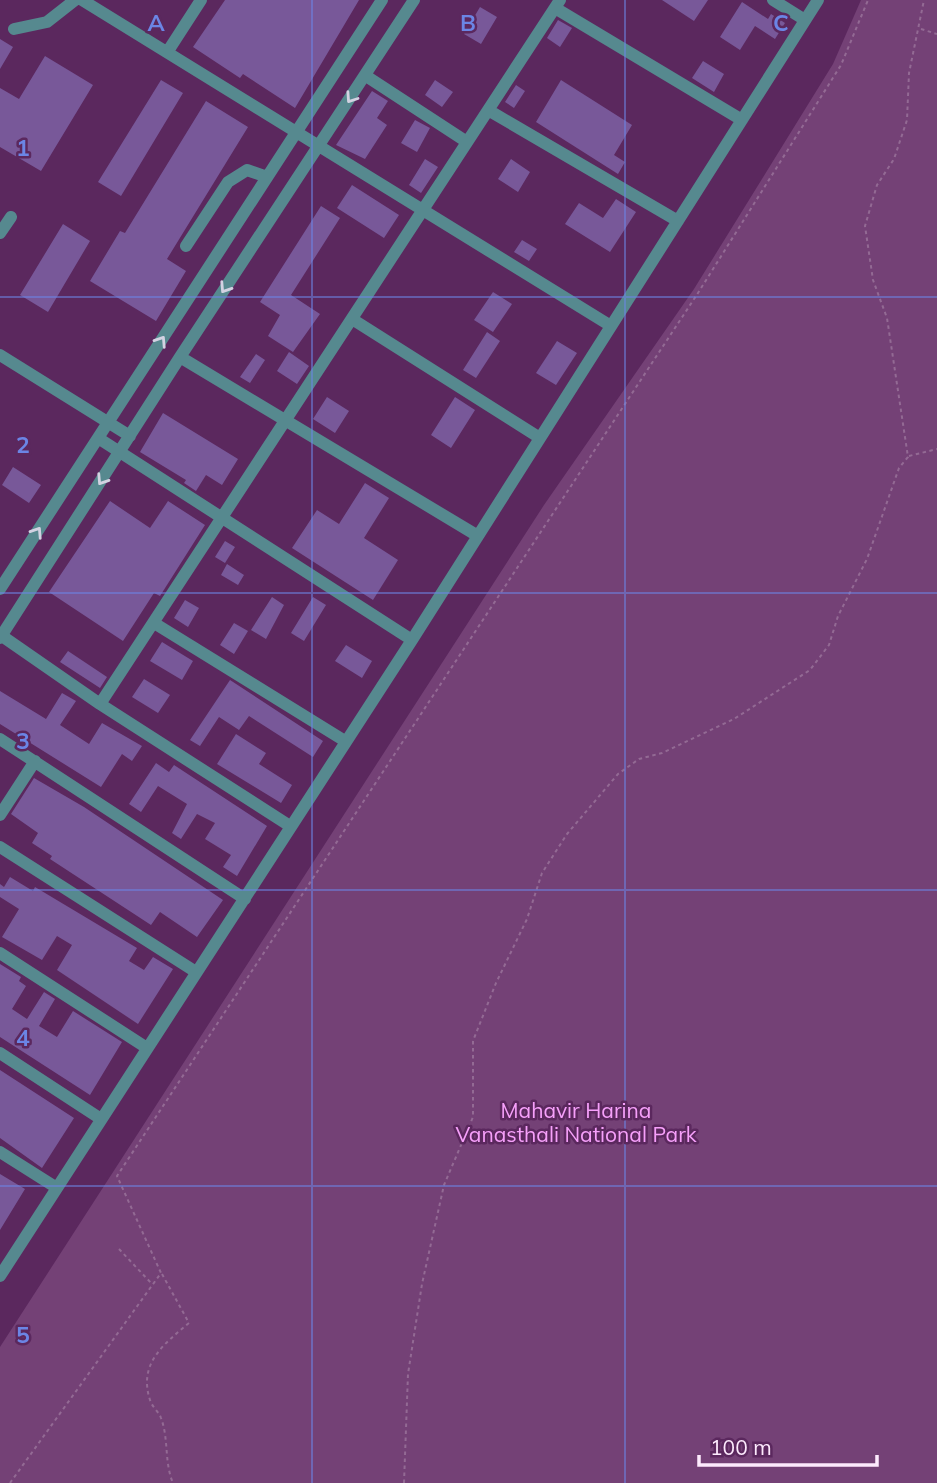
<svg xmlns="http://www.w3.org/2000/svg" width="937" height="1483" font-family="Mulish,sans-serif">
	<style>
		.green { fill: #744176 }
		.building { fill: #785899 }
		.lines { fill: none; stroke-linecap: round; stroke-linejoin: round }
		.path { stroke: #936a94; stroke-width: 2; stroke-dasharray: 3.5 3.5; stroke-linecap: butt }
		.minor { stroke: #56898f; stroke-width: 12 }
		.oneway { stroke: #d3d2e2 }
		.grid { fill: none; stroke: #6b85e5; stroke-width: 2; stroke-opacity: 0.55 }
		.labels { text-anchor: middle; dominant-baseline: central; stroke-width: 5; stroke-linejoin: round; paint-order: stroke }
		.park-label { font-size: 21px; fill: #f6a0fa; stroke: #5b285e }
		.grid-label { font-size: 23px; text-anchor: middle; font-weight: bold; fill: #6b85e5; stroke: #5b285e; stroke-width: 5; stroke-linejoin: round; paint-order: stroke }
	</style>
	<rect width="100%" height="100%" fill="#5b285e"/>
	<path class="green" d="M861 0H937V1483H0V1347L544 505 694 289 833 64Z"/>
	<path class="building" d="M225 0H359L295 108 243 74 240 78 193 47Z
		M662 0H708L694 21Z
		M742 2 768 19 771 14 785 23 775 39 755 26 740 50 720 37Z
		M480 7 497 17 481 44 464 34Z
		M558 20 572 28 560 47 547 38Z
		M0 39 13 47 0 69Z
		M45 56 93 85 41 171 0 147V88L19 99Z
		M703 61 724 74 714 92 692 78Z
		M161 80 183 93 121 196 98 182Z
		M435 80 453 92 442 107 425 95Z
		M561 80 632 125 614 155 625 162 618 174 536 122Z
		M516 85 525 91 514 108 505 102Z
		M372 91 388 101 377 118 387 125 365 159 336 145Z
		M206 101 248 127 167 259 186 271 156 321 90 281 120 231 125 233Z
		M415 120 430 128 417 152 401 143Z
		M425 159 438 167 421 193 409 185Z
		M511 159 530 172 518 192 498 179Z
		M352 185 399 215 384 238 337 208Z
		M616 199 636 212 610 252 565 224 579 203 603 218Z
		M321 206 340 218 291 295 320 314 293 352 268 336 280 315 260 302Z
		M63 224 90 241 48 312 20 295Z
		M522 240 537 249 529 261 514 252Z
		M493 292 512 304 493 332 474 320Z
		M487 332 500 341 476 378 463 370Z
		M557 341 577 353 556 385 536 373Z
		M289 352 309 366 297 384 277 371Z
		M256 354 265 360 250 383 240 377Z
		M327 397 349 411 335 433 313 419Z
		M455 397 475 410 451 448 431 435Z
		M163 413 238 459 222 485 206 475 196 491 184 483 186 480 140 452Z
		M13 467 41 485 29 503 2 485Z
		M365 483 389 498 364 538 398 560 373 600 292 548 317 510 339 524Z
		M110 501 150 528 168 501 205 525 160 596 154 593 123 641 49 592Z
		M225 541 235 547 225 563 215 557Z
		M227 564 244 575 238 585 221 575Z
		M272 597 284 605 266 639 251 630Z
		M313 597 326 605 304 641 291 633Z
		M185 600 199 608 188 627 174 618Z
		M234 623 248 631 234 654 220 645Z
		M162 642 193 661 182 680 150 661Z
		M346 645 372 661 362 678 335 661Z
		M68 651 107 677 100 688 60 662Z
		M144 679 170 695 158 713 132 697Z
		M230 680 323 741 313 757 249 716 239 730 219 717 200 746 190 740Z
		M0 691 46 719 62 693 76 701 60 725 89 744 102 723 142 746 132 761 122 754 101 787 0 724Z
		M236 734 266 753 259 764 292 785 281 803 217 764Z
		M156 763 169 772 174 765 267 826 237 876 223 867 231 855 205 839 215 823 197 814 181 839 172 833 187 804 158 786 141 812 129 804Z
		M34 778 84 807 223 900 197 937 160 912 151 925 50 859 52 856 32 843 38 833 11 814Z
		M10 877 33 891 35 887 137 948 129 961 144 970 153 957 173 969 138 1024 57 970 72 945 57 936 42 960 2 937 19 909 0 897V884L4 887Z
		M0 964 21 977 19 981 26 986 12 1009 27 1019 44 992 55 999 39 1026 57 1037 73 1011 122 1042 90 1095 0 1037Z
		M0 1070 74 1118 42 1168 0 1138Z
		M0 1174 25 1189 0 1230Z"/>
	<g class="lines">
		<path class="path" d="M921 29 937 34
			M909 456 937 449
			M119 1249 152 1284
			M162 1274 189 1323C164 1344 138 1363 150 1400 152 1407 159 1412 161 1418 169 1439 164 1462 173 1483
			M10 1483 161 1273 117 1176 698 293 841 65 868 0
			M404 1483 408 1374 422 1284 444 1185 473 1117V1041L496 983 527 919 542 873 567 834 618 774 639 759 662 753 734 719 810 670 829 645 838 616 867 559 899 468 908 457 887 318 873 280 865 226 877 185 894 159 907 120 909 73 924 0"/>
		<path class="minor" d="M82 0 611 326
			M773 0 805 20
			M555 8 742 120
			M14 29 47 22 75 0
			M168 51 201 0
			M366 76 467 142
			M488 110 678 221
			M0 233 11 217
			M186 246 228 182 247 170 267 177
			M352 319 540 438
			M0 355 130 436
			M180 357 478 536
			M98 438 412 640
			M0 589 382 0
			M154 623 345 741
			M2 636 100 704 290 826
			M0 638 180 357 414 0
			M100 704 560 0
			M0 739 245 899
			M0 815 35 761
			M0 847 196 972
			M0 953 147 1048
			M0 1053 101 1119
			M0 1152 57 1188
			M0 1276 412 640 818 0"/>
	</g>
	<defs><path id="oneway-chevron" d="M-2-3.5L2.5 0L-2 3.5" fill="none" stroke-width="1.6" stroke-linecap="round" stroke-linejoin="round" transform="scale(1.75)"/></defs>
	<g class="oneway">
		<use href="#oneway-chevron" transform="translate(351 98) rotate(124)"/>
		<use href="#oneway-chevron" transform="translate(225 288) rotate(123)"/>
		<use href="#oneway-chevron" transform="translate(161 341) rotate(-57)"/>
		<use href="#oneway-chevron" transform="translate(102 480) rotate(123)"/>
		<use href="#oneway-chevron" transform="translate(37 532) rotate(-57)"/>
	</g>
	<path class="grid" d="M312 0V1483M625 0V1483M0 297H937M0 593H937M0 890H937M0 1186H937"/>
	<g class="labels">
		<g class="park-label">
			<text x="576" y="1110">Mahavir Harina<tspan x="576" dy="24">Vanasthali National Park</tspan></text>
		</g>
	</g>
	<g class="grid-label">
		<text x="156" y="31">A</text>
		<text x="468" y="31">B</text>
		<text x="781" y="31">C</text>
		<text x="23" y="156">1</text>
		<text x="23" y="453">2</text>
		<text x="23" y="749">3</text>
		<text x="23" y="1046">4</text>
		<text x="23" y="1343">5</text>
	</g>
	<path d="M699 1455v10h178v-10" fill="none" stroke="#fdeafd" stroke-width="3.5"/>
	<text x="710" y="1455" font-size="21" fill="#fdeafd" stroke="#5b285e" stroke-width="5" paint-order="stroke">100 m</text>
</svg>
